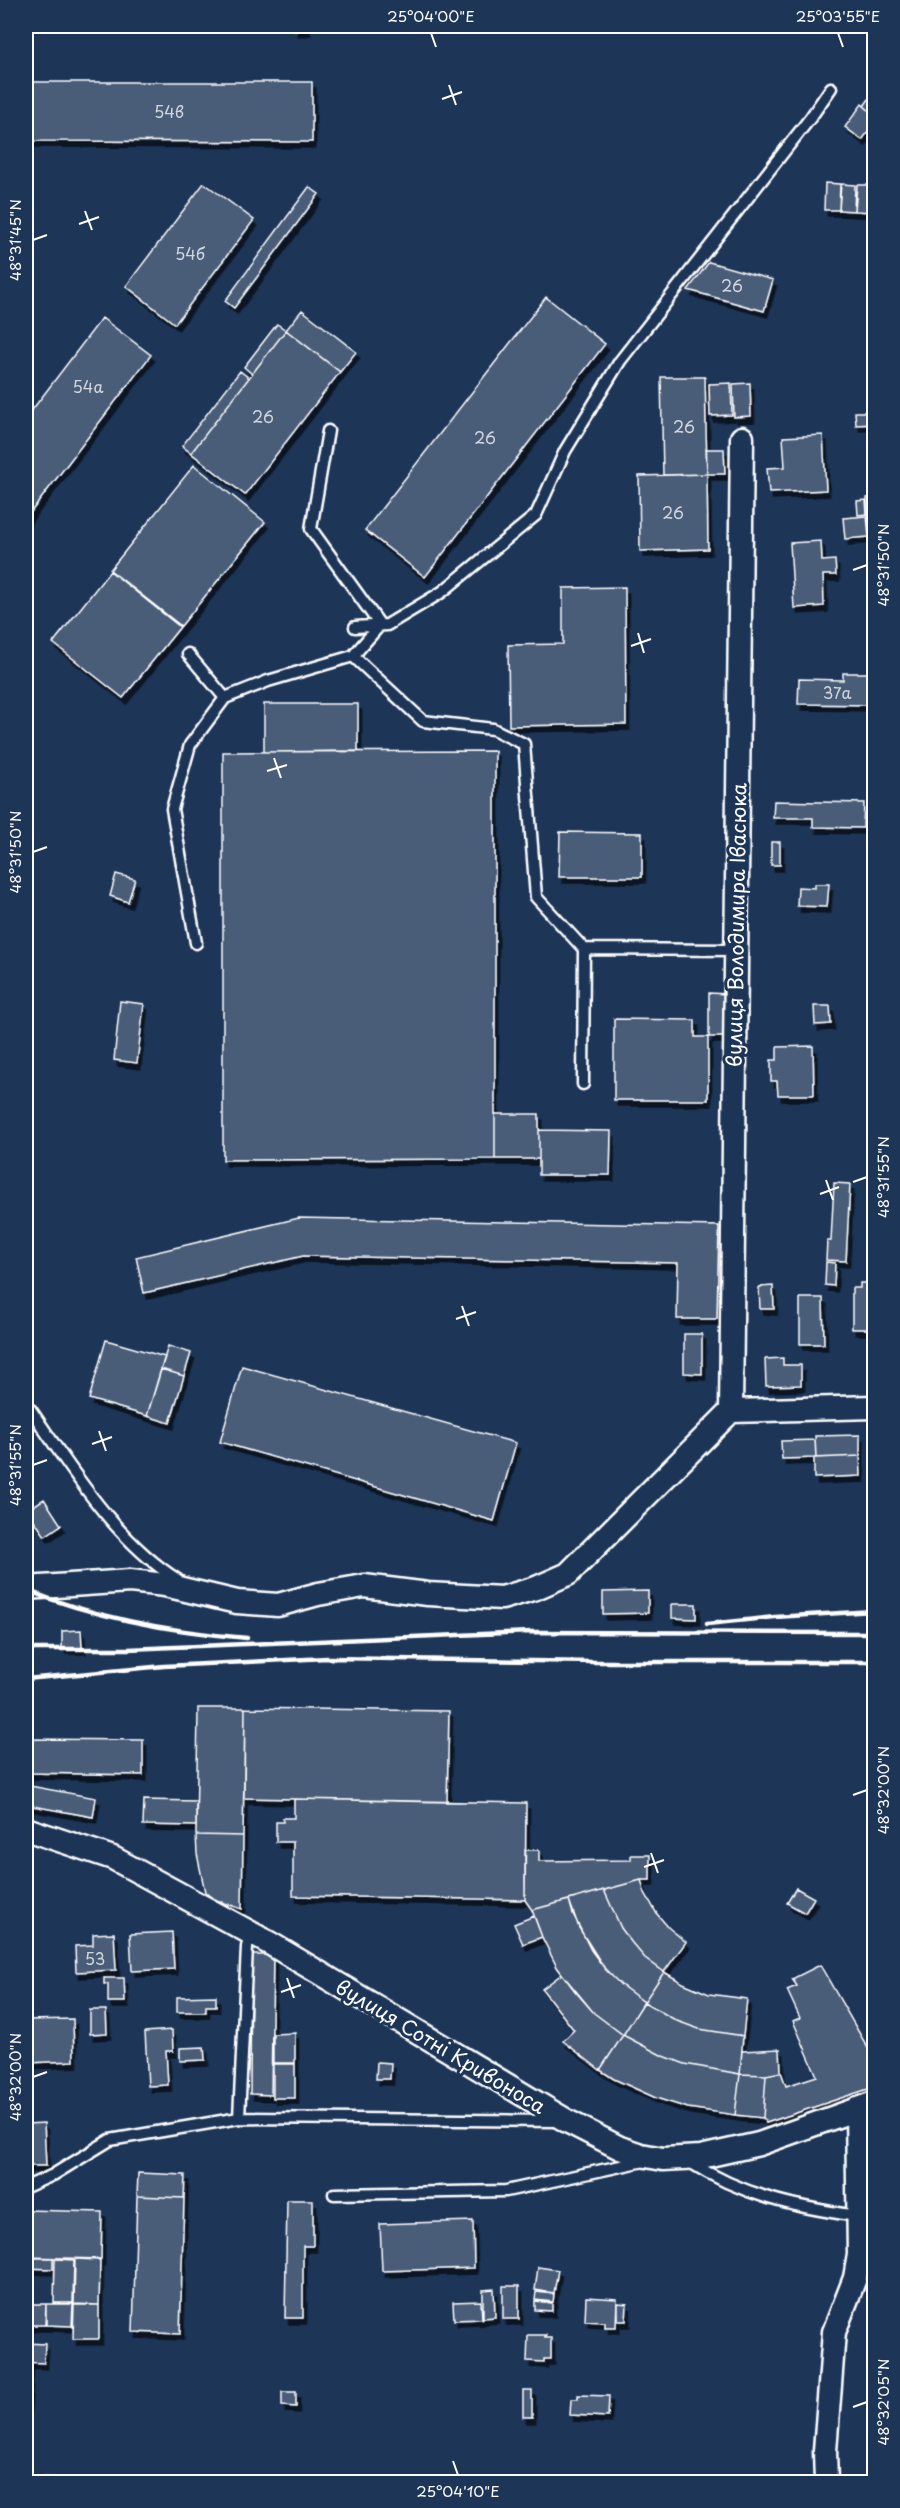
<svg xmlns="http://www.w3.org/2000/svg" width="900" height="2508" font-family="'Playpen Sans',sans-serif">
	<style>
		.building { fill: #4a5d79; stroke: #fff; stroke-width: 1.5; filter: url(#shadow) }
		.lines { fill: none; stroke-linecap: round; stroke-linejoin: round }
		.service-casing { stroke: #fff; stroke-width: 15 }
		.minor-casing { stroke: #fff; stroke-width: 27 }
		.service { stroke: #1d3557; stroke-width: 10 }
		.minor { stroke: #1d3557; stroke-width: 22 }
		.rail { stroke: #fff; stroke-width: 4.5 }
		.ticks { fill: none; stroke: #fff; stroke-width: 2 }
		.labels { text-anchor: middle; dominant-baseline: central; stroke-width: 6; stroke-linejoin: round; paint-order: stroke }
		.number-label { font-size: 16px; fill: #d2d6de }
		.street-label { font-size: 20px; fill: #fff; stroke: #1d3557 }
		.neatline { fill: none; stroke: #fff; stroke-width: 2 }
		.ticks-label { font-size: 15px; text-anchor: middle; fill: #fff }
	</style>
	<defs>
		<filter id="shadow"><feDropShadow dx="3.5" dy="6" stdDeviation="0" flood-color="#0009"/></filter>
	</defs>
	<rect width="100%" height="100%" fill="#1d3557"/>
	<filter id="ink" filterUnits="userSpaceOnUse"><feTurbulence type="fractalNoise" baseFrequency=".0167" numOctaves="2"/><feDisplacementMap in="SourceGraphic" scale="12" xChannelSelector="R" yChannelSelector="G"/><feConvolveMatrix kernelMatrix="1 2 1 2 8 2 1 2 1" color-interpolation-filters="sRGB"/></filter>
	<g filter="url(#ink)">
		<path class="building" d="M294 26H306L307 29 295 31Z
			M26 82H312V142L26 141Z
			M874 92V115L864 106Z
			M862 104 874 115V124L862 140 845 127Z
			M204 183 254 220 175 324 126 286Z
			M825 183 840 184 839 210H824Z
			M841 184 855 185 854 211 839 210Z
			M857 185H874V212L855 211Z
			M309 187 319 194 234 308 225 301Z
			M709 262 773 280 764 311 688 290Z
			M546 297 605 344 425 577 365 530Z
			M302 310 356 352 340 372 286 330Z
			M102 318 151 355 27 517 26 516V418Z
			M277 324 286 330 252 374 244 367Z
			M286 330 340 372 245 495 191 453Z
			M240 371 249 378 191 453 182 446Z
			M661 377H705L707 474 663 475Z
			M731 383 732 415 710 416 709 384Z
			M750 383 751 416 734 417 733 384Z
			M855 412H874V424L856 425Z
			M823 435 826 490 769 493 767 468 785 467 783 437Z
			M706 449H724L725 474H707Z
			M194 465 265 522 181 626 110 570Z
			M707 474 708 549 640 551 639 476Z
			M874 497V515H868L867 498Z
			M866 500 867 514 858 515 857 501Z
			M867 516 869 537 845 539 843 518Z
			M874 516V537H870L868 517Z
			M821 541 822 561 835 560 836 575H823L824 606 794 608 790 543Z
			M110 571 180 627 123 698 53 643Z
			M625 587 626 724 509 726 508 645 563 644V588Z
			M843 673H874V705L798 704 799 679 843 680Z
			M264 704H358V751L264 752Z
			M495 751V1159L223 1160V752Z
			M774 801 864 803 863 828 813 827V818H773Z
			M560 832 642 833V877H559Z
			M771 842H780V865H771Z
			M116 874 135 879 128 902 110 896Z
			M815 884H829L827 907 797 906 798 887 815 888Z
			M709 993 727 994 726 1037H709Z
			M120 1001 144 1004 137 1063 114 1060Z
			M814 1006H830L831 1024 815 1025Z
			M614 1019 695 1020V1037H708V1100H614Z
			M813 1046 814 1095H778L777 1081H771V1060H777V1047Z
			M495 1114H539V1159H495Z
			M539 1130 611 1131 610 1175H539Z
			M834 1183 850 1184 846 1261 826 1260 827 1241H831Z
			M299 1218 719 1226 717 1319H677L678 1263 303 1256 144 1293 136 1257Z
			M826 1262 835 1263 834 1286 825 1285Z
			M860 1283H872V1289H874V1329H852V1288H860Z
			M773 1286 774 1309H760L759 1287Z
			M800 1298H823L824 1344H800Z
			M684 1334H702V1374L684 1373Z
			M106 1340 165 1357 147 1416 89 1399Z
			M168 1346 191 1353 184 1376 161 1369Z
			M783 1358V1365H801V1385L766 1386 765 1359Z
			M242 1366 516 1443 494 1521 220 1442Z
			M161 1369 184 1376 170 1423 147 1416Z
			M860 1435V1456L816 1458 815 1436Z
			M815 1440 816 1458 782 1459 781 1441Z
			M860 1456 861 1476 814 1478V1458Z
			M44 1499 61 1525 45 1536 27 1510Z
			M648 1591V1613L603 1614V1592Z
			M672 1604H696V1619L672 1618Z
			M81 1630 82 1648H62V1631Z
			M198 1708H245L243 1836 196 1835Z
			M245 1708 449 1711 447 1802 244 1798Z
			M26 1739 143 1740V1775L26 1773Z
			M30 1786 96 1798 93 1817 27 1805Z
			M294 1799 526 1803 525 1900 293 1896V1842H276V1822H283V1818H294Z
			M144 1800 196 1801V1826L143 1825Z
			M196 1835 243 1836 242 1909 213 1899 205 1892 197 1854Z
			M525 1850H539V1861L631 1860V1855H650V1880H641L532 1910 525 1900Z
			M641 1880 644 1891 657 1914 669 1928 686 1942 664 1972 645 1958 632 1943 621 1928 604 1890Z
			M796 1888 814 1898 805 1913 787 1903Z
			M604 1890 621 1928 632 1943 645 1958 664 1972 644 2002 621 1985 605 1969 591 1950 573 1914 569 1900Z
			M569 1900 579 1928 605 1969 621 1985 644 2002 623 2035 594 2013 575 1991 557 1967 542 1937 532 1910Z
			M534 1916 542 1937 523 1944 514 1924Z
			M172 1932 174 1969 132 1971 130 1934Z
			M114 1933 116 1970 76 1972 75 1946 93 1945V1934Z
			M251 1955H273L271 2095 250 2094Z
			M820 1965 873 2057 874 2087 766 2123 763 2118 766 2075 781 2072 786 2086 817 2076 793 2021 800 2018 787 1990 797 1986 792 1979Z
			M664 1972 683 1983 709 1994 747 1999 743 2036 699 2029 677 2021 644 2002Z
			M562 1974 594 2013 623 2035 600 2070 563 2041 574 2030 542 1989Z
			M104 1978H124L125 2002H108V1984H104Z
			M216 1996V2006H206V2012H177V1997Z
			M644 2002 677 2021 699 2029 743 2036 740 2074 685 2064 661 2055 623 2035Z
			M90 2010H106L107 2033 90 2034Z
			M73 2019 74 2061 26 2063V2020Z
			M172 2030 173 2051H166L168 2085 148 2086 145 2032Z
			M295 2033V2063H273V2034Z
			M623 2035 661 2055 685 2064 740 2074 735 2115 688 2108 656 2098 614 2079 600 2070Z
			M204 2047 205 2060 180 2061V2048Z
			M780 2049 781 2072 766 2075 740 2074 742 2051Z
			M377 2062 391 2063 390 2079H376Z
			M273 2064H295V2098H273Z
			M740 2074 766 2075 763 2118 735 2115Z
			M44 2123 46 2166H26V2124Z
			M138 2173 185 2175 184 2198 137 2196Z
			M137 2196 184 2198 180 2334 133 2332Z
			M287 2200H313V2246H303V2318H285Z
			M26 2210 102 2212 101 2259 26 2257Z
			M473 2221 474 2268 382 2271 380 2224Z
			M26 2258H53V2269L26 2268Z
			M55 2259 74 2260 73 2303H54Z
			M75 2259 100 2260 99 2305 74 2304Z
			M538 2267 558 2270 554 2293 535 2290Z
			M503 2286H519V2319H503Z
			M494 2289 495 2317 483 2318V2290Z
			M536 2292 554 2294 553 2302 535 2300Z
			M586 2297 617 2299 616 2327H605V2322L585 2321Z
			M481 2301 482 2319 454 2320 453 2302Z
			M535 2301 552 2303V2311L535 2310Z
			M618 2303 627 2304 626 2321H618Z
			M26 2304H46L45 2325H26Z
			M46 2304H73L72 2326 46 2325Z
			M74 2305H99V2339H73Z
			M528 2335H546L545 2338H551V2359H544V2362L527 2361Z
			M26 2343 45 2344 44 2363 26 2362Z
			M26 2362H30L27 2406H26Z
			M523 2390H532V2417H523Z
			M282 2392H296V2407L282 2406Z
			M578 2395 609 2396 608 2417 570 2415 571 2399H578Z
			M26 2476 54 2478V2482H26Z"/>
		<g class="lines">
			<g class="service-casing">
				<path id="service" d="M355 627 387 625 442 592 536 515 565 451 620 361 811 117 831 88
					M188 654 225 698
					M353 656 423 721 493 729 524 744 536 897 584 949 583 1084
					M196 943 172 809 190 745 225 698 268 681 353 656 380 625 311 529 328 431
					M584 949 736 950
					M26 1403C69 1465 113 1539 178 1580
					M239 2118 247 1947 250 1933
					M688 2161C743 2196 794 2207 857 2216
					M26 2187 53 2175 110 2140 239 2118 557 2121
					M334 2194 506 2191 644 2161"/>
			</g>
			<g class="minor-casing">
				<path id="minor" d="M731 1411 742 438
					M26 1588 130 1581 165 1585 237 1602 278 1605 318 1594 364 1586 428 1594 502 1598 536 1588 568 1574 731 1411 874 1407
					M26 1829 113 1858 271 1944 567 2121 620 2148 641 2155 663 2159 701 2157 759 2144 874 2103
					M826 2482 825 2451 834 2332 855 2278 859 2255 857 2109"/>
			</g>
			<use href="#service" class="service"/>
			<use href="#minor" class="minor"/>
			<path class="rail" d="M26 1590C94 1617 173 1632 247 1638
				M707 1624 775 1617 874 1611
				M26 1649H128L531 1632 874 1633
				M26 1679 164 1666 327 1658 595 1662H874"/>
		</g>
	</g>
	<path class="ticks" d="M431 33 436 47M838 33 843 47M449 85 456 105M442 99 462 92M85 211 92 230M79 224 99 217M33 240 47 235M853 570 867 565M638 633 644 653M631 646 651 639M274 758 281 778M267 771 287 765M33 852 47 847M826 1180 833 1200M853 1182 867 1177M820 1194 839 1187M462 1306 469 1326M456 1319 476 1312M99 1431 106 1451M92 1444 112 1437M33 1465 47 1460M853 1795 867 1790M651 1853 658 1873M644 1867 664 1860M287 1978 294 1998M281 1992 301 1985M33 2077 47 2072M853 2407 867 2402M453 2461 458 2475"/>
	<g class="labels">
		<g class="number-label">
			<text x="169" y="111">54в</text>
			<text x="190" y="253">54б</text>
			<text x="732" y="285">26</text>
			<text x="88" y="386">54а</text>
			<text x="263" y="416">26</text>
			<text x="684" y="426">26</text>
			<text x="485" y="437">26</text>
			<text x="673" y="512">26</text>
			<text x="837" y="692">37а</text>
			<text x="95" y="1958">53</text>
		</g>
		<g class="street-label">
			<text transform="translate(736 925) rotate(-89)">вулиця Володимира Івасюка</text>
			<text transform="translate(441 2046) rotate(31)">вулиця Сотні Кривоноса</text>
		</g>
	</g>
	<rect width="900" height="2508" fill="none" stroke="#1d3557" stroke-width="66"/>
	<rect x="33" y="33" width="834" height="2442" class="neatline"/>
	<g class="ticks-label">
		<text x="431" y="22">25°04'00"E</text>
		<text x="838" y="22">25°03'55"E</text>
		<text transform="translate(16 240) rotate(-90)" y="5">48°31'45"N</text>
		<text transform="translate(884 565) rotate(-90)" y="5">48°31'50"N</text>
		<text transform="translate(16 852) rotate(-90)" y="5">48°31'50"N</text>
		<text transform="translate(884 1177) rotate(-90)" y="5">48°31'55"N</text>
		<text transform="translate(16 1465) rotate(-90)" y="5">48°31'55"N</text>
		<text transform="translate(884 1790) rotate(-90)" y="5">48°32'00"N</text>
		<text transform="translate(16 2077) rotate(-90)" y="5">48°32'00"N</text>
		<text transform="translate(884 2402) rotate(-90)" y="5">48°32'05"N</text>
		<text x="458" y="2497">25°04'10"E</text>
	</g>
</svg>
